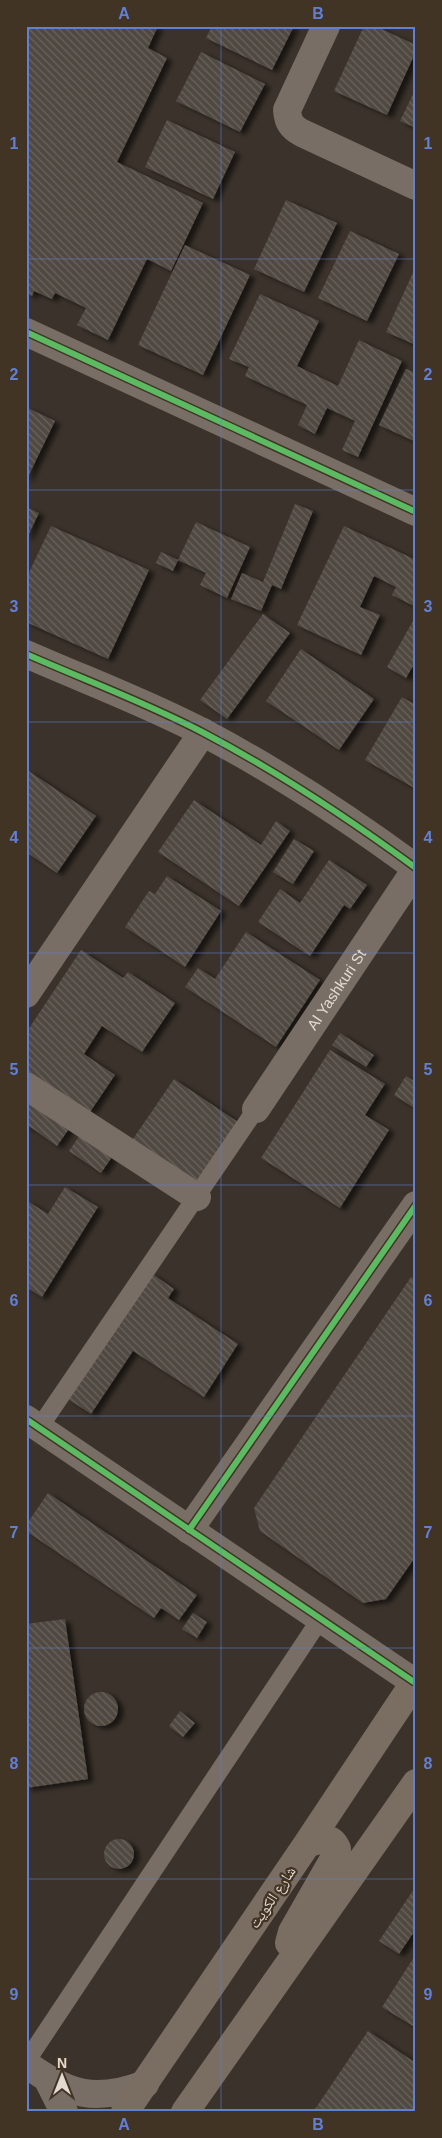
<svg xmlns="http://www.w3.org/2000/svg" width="442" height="2138" font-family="Arial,'Noto Naskh Arabic',sans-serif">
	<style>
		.building { fill: url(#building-back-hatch); filter: url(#shadow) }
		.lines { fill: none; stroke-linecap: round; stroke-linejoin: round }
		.lane { stroke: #786e65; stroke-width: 18 }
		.street { stroke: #786e65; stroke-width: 28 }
		.primary { stroke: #7a6e62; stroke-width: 28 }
		.cycleway-casing { stroke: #413425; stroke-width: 9 }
		.cycleway { stroke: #5cba63; stroke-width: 6 }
		.grid { fill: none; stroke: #627fd6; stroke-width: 1; stroke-opacity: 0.55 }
		.labels { text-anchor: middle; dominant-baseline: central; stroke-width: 4.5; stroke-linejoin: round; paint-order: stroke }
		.street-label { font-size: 15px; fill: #e3dad1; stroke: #413425 }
		.neatline { fill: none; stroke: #627fd6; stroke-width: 2 }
		.grid-label { font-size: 16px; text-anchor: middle; font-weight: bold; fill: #627fd6 }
	</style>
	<defs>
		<pattern id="building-back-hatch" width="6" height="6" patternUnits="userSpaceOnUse" patternTransform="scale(1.25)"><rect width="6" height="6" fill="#504942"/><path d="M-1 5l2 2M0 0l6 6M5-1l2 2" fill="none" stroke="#69635c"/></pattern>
		<filter id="shadow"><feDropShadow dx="5.5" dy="3" stdDeviation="2.5" flood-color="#0009"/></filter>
	</defs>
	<rect width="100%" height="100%" fill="#3b332b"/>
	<path class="building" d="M26 26H158L148 48 167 58 117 162 203 203 171 271 147 259 108 340 77 325 86 308 55 293 52 299 34 291 32 296 26 293Z
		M212 26H294L272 70 206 38Z
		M364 26H375L416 45V51L387 115 334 91Z
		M201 52 265 84 240 132 176 101Z
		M416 88V128L400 121Z
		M167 120 235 152 213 199 145 167Z
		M286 200 337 223 304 292 254 269Z
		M350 231 399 254 367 321 318 298Z
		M185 245 250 275 203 375 138 345Z
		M416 266V345L386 332Z
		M260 294 319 321 297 366 338 386 359 340 402 361 358 457 342 450 355 421 327 408 315 434 298 425 307 405 245 376 249 367 229 359Z
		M406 369 416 373V442L379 425Z
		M26 407 55 421 26 481Z
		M295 504 313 511 281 589 272 585 261 611 231 599 242 573 263 582Z
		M26 507 39 513 26 540Z
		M196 522 250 547 227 598 200 585 206 573 178 560Z
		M51 526 149 570 108 659 26 622V579Z
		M344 526 416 560V607L392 595 396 587 374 576 360 607 380 615 361 655 297 625Z
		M161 552 178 560 173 571 156 563Z
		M263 614 290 633 227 719 200 700Z
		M413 621 416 623V661L406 678 387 667Z
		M301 649 374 699 339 750 266 701Z
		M402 697 416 705V789L365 760Z
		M27 770 96 816 57 873 26 852Z
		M194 800 261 845 276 821 290 831 239 906 158 852Z
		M294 839 314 851 293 884 273 872Z
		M329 860 367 885 350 909 344 905 310 956 258 922 280 889 300 903Z
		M167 876 221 911 185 967 125 927 149 891 155 894Z
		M246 932 320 980 276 1047 185 987 198 968 215 979Z
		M81 950 123 978 128 972 175 1003 142 1052 102 1026 84 1054 115 1075 90 1112 26 1070V1033Z
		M340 1033 374 1055 366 1067 332 1045Z
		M330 1050 385 1084 365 1115 389 1130 340 1208 261 1158Z
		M406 1076 416 1082V1109L394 1095Z
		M174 1079 238 1122 197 1182 133 1139Z
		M26 1096 71 1126 57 1146 29 1126 26 1130Z
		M80 1135 112 1157 101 1173 69 1151Z
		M65 1187 98 1207 42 1297 26 1287V1200L48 1214Z
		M151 1273 174 1289 168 1298 238 1344 204 1397 133 1351 91 1414 68 1399Z
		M411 1277 416 1280V1556L386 1599 363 1603 260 1531 254 1508Z
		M48 1493 197 1595 179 1620 161 1608 154 1618 26 1531V1525Z
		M193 1613 207 1622 197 1638 182 1629Z
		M65 1619 88 1779 26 1788V1624Z
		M84 1709a17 17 0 1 1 34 0a17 17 0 1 1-34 0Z
		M180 1711 195 1723 183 1737 169 1726Z
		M104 1854a15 15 0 1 1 30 0a15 15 0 1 1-30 0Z
		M414 1889 416 1890V1929L399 1954 379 1941Z
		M416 1954V2028L382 2007Z
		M368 2031 416 2063V2112H313Z"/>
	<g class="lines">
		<path class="lane" d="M39 1428 256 1109
			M26 2062 321 1618"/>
		<g class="street">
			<path d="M326 26 287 110C288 122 291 127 302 133L416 186"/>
			<path d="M26 332 416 512"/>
			<path d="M26 654C85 680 147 703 204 733 278 772 348 818 416 868"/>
			<path d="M26 994 203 732"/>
			<path d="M26 1086 197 1197"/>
			<path id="s1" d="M256 1109 416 869"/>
			<path d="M26 1419 414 1682"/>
			<path d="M189 1530 416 1205"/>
			<path d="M26 2064C69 2095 95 2103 145 2084"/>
			<path d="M48 2080 64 2112"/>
		</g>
		<path class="primary" d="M289 1943 292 1932 336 1855 337 1849C331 1834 319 1840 307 1844
			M125 2112 307 1844 416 1680
			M185 2112 416 1783"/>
		<g class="cycleway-casing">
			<path id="cycleway" d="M26 332 416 512
				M26 654C85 680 147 703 204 733 278 772 348 818 416 868
				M26 1419 414 1682
				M189 1530 416 1205"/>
		</g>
		<use href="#cycleway" class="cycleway"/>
	</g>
	<path class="grid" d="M221 26V2112M26 259H416M26 490H416M26 722H416M26 953H416M26 1185H416M26 1416H416M26 1648H416M26 1879H416"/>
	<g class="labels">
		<g class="street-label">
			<text stroke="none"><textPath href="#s1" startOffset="144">Al Yashkuri St</textPath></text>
			<text transform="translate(272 1897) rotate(-56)">شارع الكويت</text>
		</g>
	</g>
	<rect width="442" height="2138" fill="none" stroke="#413425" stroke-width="55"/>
	<g transform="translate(62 2076)" stroke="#413425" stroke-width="4" paint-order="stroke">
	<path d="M0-4L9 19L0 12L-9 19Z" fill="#e3dad1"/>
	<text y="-8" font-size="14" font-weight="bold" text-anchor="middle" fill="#e3dad1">N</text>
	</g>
	<rect x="28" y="28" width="386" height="2082" class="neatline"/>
	<g class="grid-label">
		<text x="124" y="19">A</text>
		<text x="318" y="19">B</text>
		<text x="14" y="149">1</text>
		<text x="428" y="149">1</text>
		<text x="14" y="380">2</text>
		<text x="428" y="380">2</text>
		<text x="14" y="612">3</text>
		<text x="428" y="612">3</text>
		<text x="14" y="843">4</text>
		<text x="428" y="843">4</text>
		<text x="14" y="1075">5</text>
		<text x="428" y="1075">5</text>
		<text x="14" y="1306">6</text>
		<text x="428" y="1306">6</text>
		<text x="14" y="1538">7</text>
		<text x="428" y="1538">7</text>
		<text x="14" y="1769">8</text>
		<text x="428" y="1769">8</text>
		<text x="14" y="2000">9</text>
		<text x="428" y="2000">9</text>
		<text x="124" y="2130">A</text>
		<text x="318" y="2130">B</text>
	</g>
</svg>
